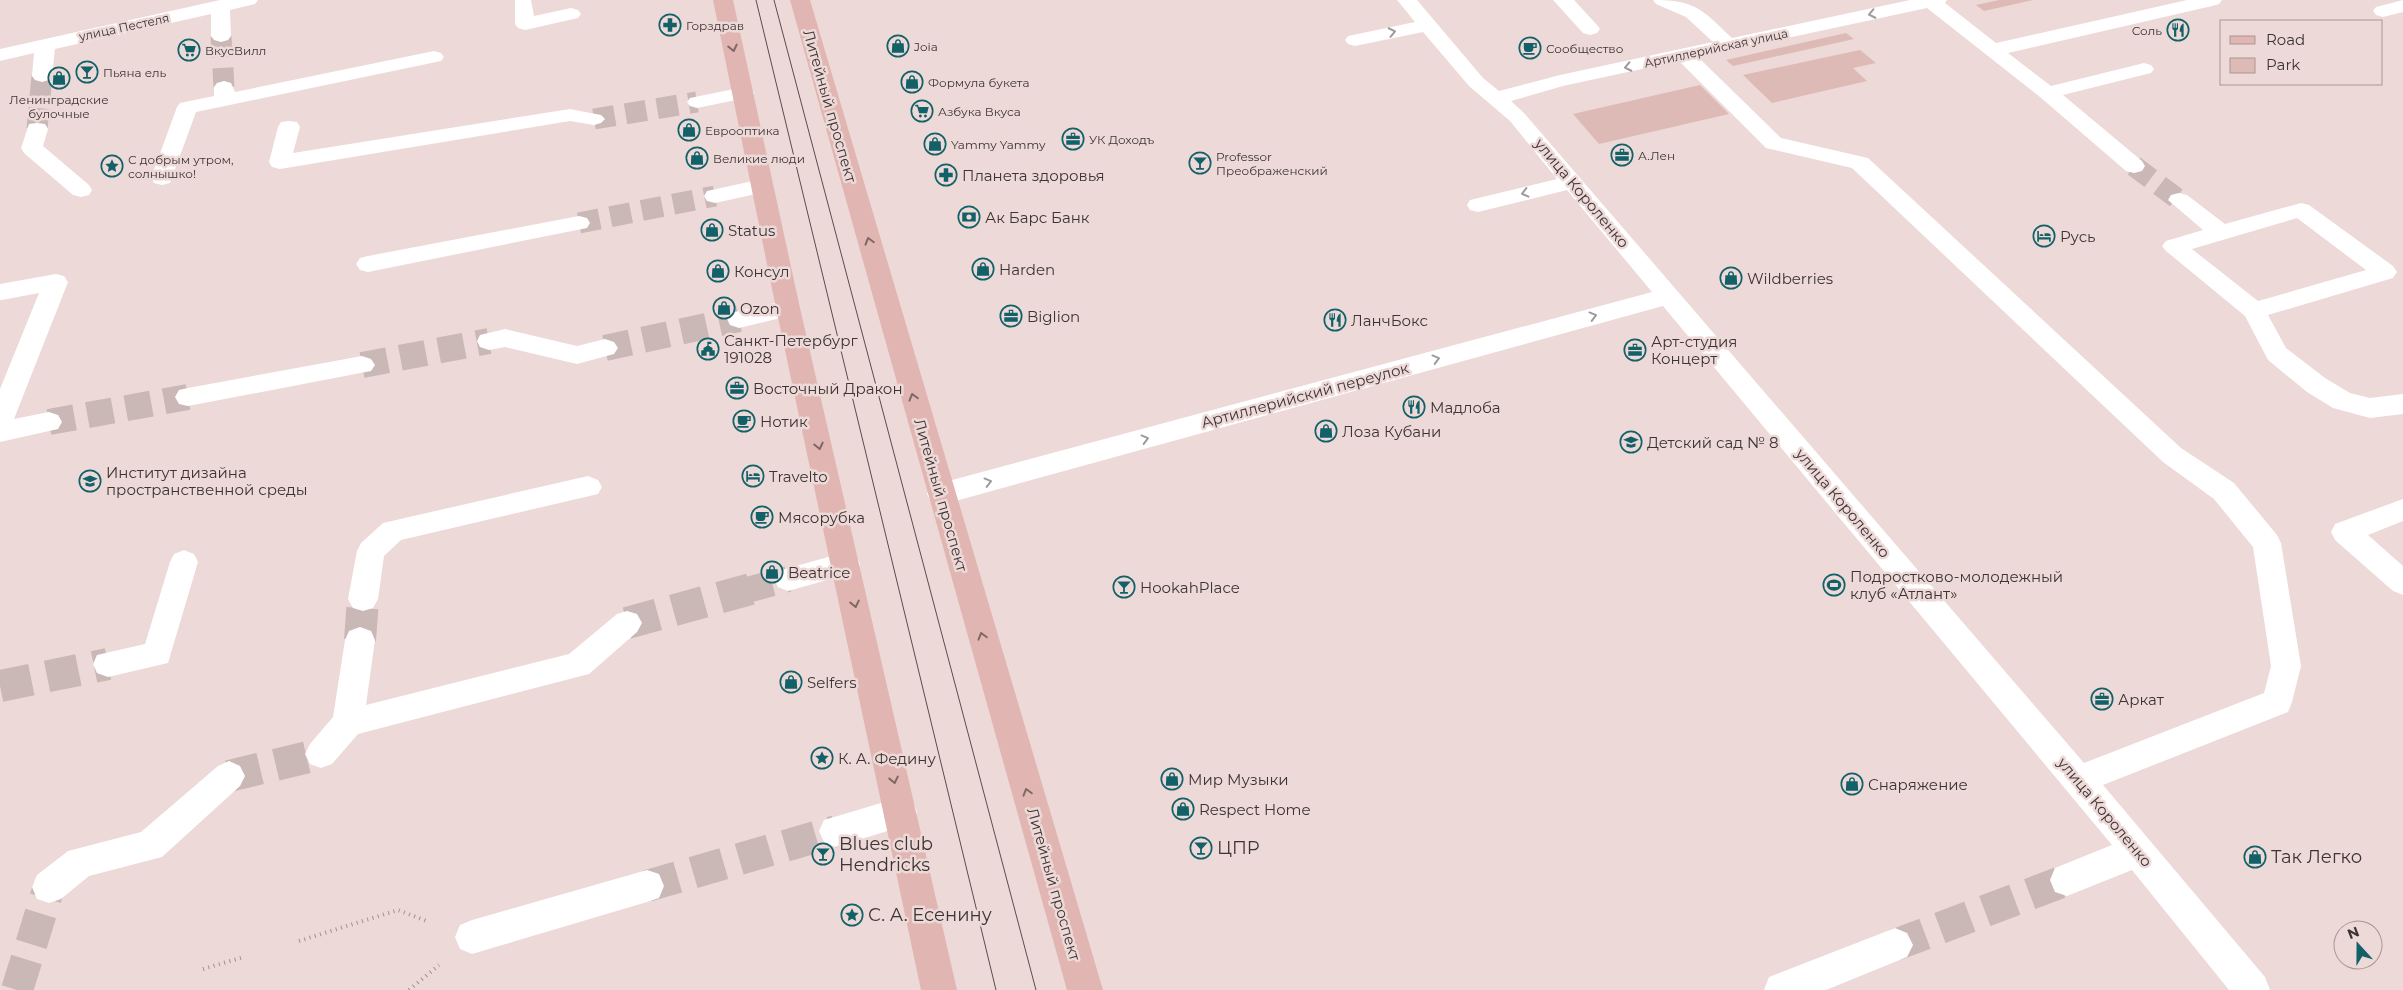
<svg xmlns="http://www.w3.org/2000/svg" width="2403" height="990" font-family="Montserrat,sans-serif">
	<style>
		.green { fill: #ddbab6 }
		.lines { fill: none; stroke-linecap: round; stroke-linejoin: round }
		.minor-tunnel-far2 { stroke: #cab8b6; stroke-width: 21; stroke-dasharray: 21 11; stroke-linecap: butt }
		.minor-tunnel-far1 { stroke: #cab8b6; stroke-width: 26; stroke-dasharray: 26 13; stroke-linecap: butt }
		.minor-tunnel { stroke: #cab8b6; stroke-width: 32; stroke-dasharray: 32 16; stroke-linecap: butt }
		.path { stroke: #a09190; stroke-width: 4; stroke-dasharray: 1 4.5; stroke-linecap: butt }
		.minor { fill: #fff; fill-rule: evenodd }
		.major { fill: #e1b5b2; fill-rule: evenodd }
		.tram { stroke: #574e4d; stroke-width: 1 }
		.oneway { stroke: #9e9a9a }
		.oneway2 { stroke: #7e6866 }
		.labels { text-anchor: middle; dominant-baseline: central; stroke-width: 5; stroke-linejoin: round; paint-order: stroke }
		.far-poi-label { font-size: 12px; fill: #3c3434; stroke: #edd9d7; text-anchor: start }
		.far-street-label { font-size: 12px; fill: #3c3434; stroke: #edd9d7 }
		.street-label { font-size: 15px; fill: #3c3434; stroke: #edd9d7 }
		.poi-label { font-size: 15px; fill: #3c3434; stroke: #edd9d7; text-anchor: start }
		.near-poi-label { font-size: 18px; fill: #3c3434; stroke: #edd9d7; text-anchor: start }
	</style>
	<rect width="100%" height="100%" fill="#edd9d7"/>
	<path class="green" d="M1999 0H2033L1984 11 1976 5Z
		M1846 33 1854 39 1733 66 1726 60Z
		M1860 50 1876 63 1853 68 1867 81 1772 103 1743 75Z
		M1700 85 1729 114 1599 144 1573 114Z"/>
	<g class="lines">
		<path class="minor-tunnel-far2" d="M221 36 224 87
			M594 119 697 102
			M37 129 42 76
			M2134 166 2179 200
			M579 223 715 196"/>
		<path class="minor-tunnel-far1" d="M605 348 739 319
			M362 365 489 341
			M49 422 188 397
			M747 590 788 579"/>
		<path class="minor-tunnel" d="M627 623 751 589
			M360 640 363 599
			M0 686 108 664
			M229 776 321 754
			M647 886 836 831
			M1895 945 2067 880
			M17 990 49 887"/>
		<path class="path" d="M299 941 398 910 429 922
			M203 969 244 957
			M409 990 439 965"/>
		<path class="minor" d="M220 0H258L255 4 230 10 231 36 228 40 221 42 214 40 211 36V14L55 49 52 76 49 80 42 82 35 80 32 76 34 53 0 61V49Z
			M515 0H531L534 16 571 8 578 10 581 14 578 18 525 30 518 28 515 24Z
			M1397 0H1417L1483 78 1499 91 1560 75 1713 42 1686 17 1656 4 1653 0C1697 0 1702 10 1732 38L1910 0H1947L1945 3 1996 43 2187 0H2222L2219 4 2212 6 2008 53 2051 86 2144 63 2151 65 2154 69 2151 73 2063 95 2142 161 2145 166 2142 171 2134 173 2126 171 2040 97 1927 8 1698 57 1781 138 1868 158 2181 448 2234 483 2277 535 2281 543 2301 666 2292 702 2288 712 2103 785 2265 977 2270 990H2229L2132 870 2067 896 2055 892 2050 880 2055 868 2112 845 1663 306 941 505 931 502 927 494 931 486 941 483 1652 292 1567 190 1478 212 1470 210 1467 205 1470 200 1557 179 1510 121 1469 86 1423 32 1355 46 1348 44 1345 40 1348 36 1415 22ZM1679 61 1766 148 1852 168 2163 462 2214 499 2253 547 2271 666 2264 693 2084 763 1524 113 1511 101 1563 86Z
			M1553 0H1574L1597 25 1600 29 1597 33 1590 35 1583 33Z
			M2403 0V12L2383 17 2376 15 2373 11 2376 7Z
			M434 51 441 53 444 57 441 61 196 112 170 183 162 185 154 183 151 178 177 107 180 103 214 96V87L217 83 224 81 231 83 235 92Z
			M744 87 751 89 754 93 751 97 697 108 690 106 687 102 690 98Z
			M570 109 601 115 605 119 601 123 594 125 570 121 280 169 272 167 269 162 278 127 281 122 289 121 297 122 300 127 293 153Z
			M37 123 45 124 48 129 43 146 89 185 92 190 89 195 81 197 73 195 24 153 21 148 29 124Z
			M762 179 770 181 773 186 770 191 715 203 707 201 704 196 707 191Z
			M2179 193 2187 195 2225 224 2301 203 2309 205 2393 266 2397 272 2393 278 2268 315 2286 348 2325 378 2350 393 2370 398 2403 394V414L2370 418 2333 408 2307 392 2268 360 2245 316 2166 251 2162 246 2166 241 2203 230 2168 200 2171 195ZM2297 218 2366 270 2258 301 2192 249Z
			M579 216 587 218 590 223 587 228 368 272 360 270 356 264 360 258 368 256Z
			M56 274 64 276 68 282 14 419 49 412 58 415 62 422 58 429 0 442V389L39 293 2 300H0V284Z
			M788 300 797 302 800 308 797 314 739 328 730 325 727 319 730 313Z
			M505 329 577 346 605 339 614 342 618 348 614 354 577 364 505 347 489 350 480 347 477 341 480 335Z
			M362 356 371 359 375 365 371 371 188 406 179 404 175 397 179 390 188 388Z
			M588 476 598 480 602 487 598 494 401 540 384 556 378 599 373 608 363 611 353 608 348 599 357 551 361 543 383 523Z
			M2403 499V521L2368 535 2403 566V595L2393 591 2335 540 2331 532 2335 524Z
			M184 550 194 554 198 562 168 663 108 677 97 673 93 664 97 655 145 644 170 562 174 554Z
			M846 552 856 556 860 564 856 572 788 591 778 587 774 579 778 571Z
			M627 611 637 614 642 623 637 632 589 674 358 734 332 764 321 768 310 764 305 754 310 744 333 717 345 640 349 631 360 627 371 631 375 640 366 705 569 654 617 614Z
			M229 761 240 766 245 776 240 786 162 857 89 876 61 899 49 903 37 899 32 887 37 875 68 851 141 832 218 766Z
			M901 797 913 801 917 812 913 823 836 847 824 842 819 831 824 820Z
			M647 870 659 874 664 886 659 898 647 902 472 954 460 949 455 937 460 925 472 920Z
			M1895 928 1907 933 1913 945 1907 957 1826 990H1764L1769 977Z"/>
		<path class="major" d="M713 0H733L800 308 957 990H921L776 308Z
			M790 0H810L1103 990H1067Z"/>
		<path class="tram" d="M756 0 996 990
			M774 0 1036 990"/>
	</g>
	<defs><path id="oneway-chevron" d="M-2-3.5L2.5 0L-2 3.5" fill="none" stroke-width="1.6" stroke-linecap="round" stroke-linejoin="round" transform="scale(1.25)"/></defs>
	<g class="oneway">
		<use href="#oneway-chevron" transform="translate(1872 14) rotate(168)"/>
		<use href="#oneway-chevron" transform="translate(1392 32) rotate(-12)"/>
		<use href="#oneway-chevron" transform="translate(1628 67) rotate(168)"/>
		<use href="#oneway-chevron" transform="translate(1525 193) rotate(166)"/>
		<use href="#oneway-chevron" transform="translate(1593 316) rotate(-15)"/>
		<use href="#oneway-chevron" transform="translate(1436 359) rotate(-15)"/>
		<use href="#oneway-chevron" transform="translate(1145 439) rotate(-15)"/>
		<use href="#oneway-chevron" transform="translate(988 482) rotate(-15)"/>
	</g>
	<g class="oneway2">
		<use href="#oneway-chevron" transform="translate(733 48) rotate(77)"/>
		<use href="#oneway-chevron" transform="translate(869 241) rotate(-106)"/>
		<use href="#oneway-chevron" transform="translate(913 397) rotate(-106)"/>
		<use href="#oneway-chevron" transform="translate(819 446) rotate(77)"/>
		<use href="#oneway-chevron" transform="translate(855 604) rotate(78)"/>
		<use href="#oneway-chevron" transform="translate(982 636) rotate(-106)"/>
		<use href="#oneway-chevron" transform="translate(894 780) rotate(78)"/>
		<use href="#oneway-chevron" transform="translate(1027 792) rotate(-106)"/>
	</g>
	<defs>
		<g id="pharmacy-ring" transform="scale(1.125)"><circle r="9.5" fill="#edd9d7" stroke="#126169" stroke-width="1.5"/><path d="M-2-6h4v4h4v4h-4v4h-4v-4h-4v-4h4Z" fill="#126169"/></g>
		<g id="restaurant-ring" transform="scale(1.125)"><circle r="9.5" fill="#edd9d7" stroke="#126169" stroke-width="1.5"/><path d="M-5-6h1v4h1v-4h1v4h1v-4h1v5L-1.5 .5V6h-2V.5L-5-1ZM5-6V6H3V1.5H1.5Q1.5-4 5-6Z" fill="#126169"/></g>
		<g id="shop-ring" transform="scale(1.125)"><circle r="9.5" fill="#edd9d7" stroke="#126169" stroke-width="1.5"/><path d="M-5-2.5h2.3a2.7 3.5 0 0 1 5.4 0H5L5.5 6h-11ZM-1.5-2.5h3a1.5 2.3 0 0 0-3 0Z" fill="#126169"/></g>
		<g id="cafe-ring" transform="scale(1.125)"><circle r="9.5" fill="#edd9d7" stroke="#126169" stroke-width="1.5"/><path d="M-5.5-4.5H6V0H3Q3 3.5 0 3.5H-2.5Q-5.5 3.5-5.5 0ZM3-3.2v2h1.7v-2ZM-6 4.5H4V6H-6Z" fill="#126169"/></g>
		<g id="supermarket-ring" transform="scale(1.125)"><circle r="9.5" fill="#edd9d7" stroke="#126169" stroke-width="1.5"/><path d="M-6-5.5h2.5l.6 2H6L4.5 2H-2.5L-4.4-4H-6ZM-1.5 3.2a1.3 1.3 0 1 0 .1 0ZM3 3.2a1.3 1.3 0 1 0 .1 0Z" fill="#126169"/></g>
		<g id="bar-ring" transform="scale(1.125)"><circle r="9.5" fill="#edd9d7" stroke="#126169" stroke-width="1.5"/><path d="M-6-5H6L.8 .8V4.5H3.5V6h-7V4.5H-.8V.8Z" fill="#126169"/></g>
		<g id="office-ring" transform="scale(1.125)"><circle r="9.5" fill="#edd9d7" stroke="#126169" stroke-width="1.5"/><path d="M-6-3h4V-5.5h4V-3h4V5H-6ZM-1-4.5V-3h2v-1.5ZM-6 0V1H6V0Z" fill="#126169"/></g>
		<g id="sight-ring" transform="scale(1.125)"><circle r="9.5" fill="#edd9d7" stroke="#126169" stroke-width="1.5"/><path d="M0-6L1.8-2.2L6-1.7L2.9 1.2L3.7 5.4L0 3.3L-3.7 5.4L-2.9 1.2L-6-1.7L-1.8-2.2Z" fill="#126169"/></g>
		<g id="bank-ring" transform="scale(1.125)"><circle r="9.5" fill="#edd9d7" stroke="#126169" stroke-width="1.5"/><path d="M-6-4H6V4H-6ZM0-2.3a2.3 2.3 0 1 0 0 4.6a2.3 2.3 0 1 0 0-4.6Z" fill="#126169"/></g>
		<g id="hotel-ring" transform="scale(1.125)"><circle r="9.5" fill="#edd9d7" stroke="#126169" stroke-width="1.5"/><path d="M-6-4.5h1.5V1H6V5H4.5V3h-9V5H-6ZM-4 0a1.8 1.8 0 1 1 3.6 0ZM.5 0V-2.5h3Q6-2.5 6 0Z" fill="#126169"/></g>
		<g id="civic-ring" transform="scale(1.125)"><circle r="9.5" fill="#edd9d7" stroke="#126169" stroke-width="1.5"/><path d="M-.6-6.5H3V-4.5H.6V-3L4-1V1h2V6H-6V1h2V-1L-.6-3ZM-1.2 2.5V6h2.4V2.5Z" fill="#126169"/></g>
		<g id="school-ring" transform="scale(1.125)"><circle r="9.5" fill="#edd9d7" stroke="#126169" stroke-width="1.5"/><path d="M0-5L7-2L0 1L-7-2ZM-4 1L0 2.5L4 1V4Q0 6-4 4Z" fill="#126169"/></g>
		<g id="university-ring" transform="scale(1.125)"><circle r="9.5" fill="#edd9d7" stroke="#126169" stroke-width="1.5"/><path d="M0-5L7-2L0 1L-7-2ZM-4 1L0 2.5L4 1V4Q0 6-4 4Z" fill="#126169"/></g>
		<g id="stadium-ring" transform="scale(1.125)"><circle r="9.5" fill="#edd9d7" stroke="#126169" stroke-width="1.5"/><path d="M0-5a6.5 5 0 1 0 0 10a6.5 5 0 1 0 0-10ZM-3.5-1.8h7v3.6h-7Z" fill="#126169"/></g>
	</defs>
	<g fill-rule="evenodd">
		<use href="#pharmacy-ring" x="670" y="25"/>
		<use href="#restaurant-ring" x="2178" y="30"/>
		<use href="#shop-ring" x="898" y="46"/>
		<use href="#cafe-ring" x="1530" y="48"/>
		<use href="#supermarket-ring" x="189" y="50"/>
		<use href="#bar-ring" x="87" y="72"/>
		<use href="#shop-ring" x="59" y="78"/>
		<use href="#shop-ring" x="912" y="82"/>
		<use href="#supermarket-ring" x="922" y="111"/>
		<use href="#shop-ring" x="689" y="130"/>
		<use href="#office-ring" x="1073" y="139"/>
		<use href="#shop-ring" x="935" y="144"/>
		<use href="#office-ring" x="1622" y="155"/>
		<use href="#shop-ring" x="697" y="158"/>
		<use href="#bar-ring" x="1200" y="163"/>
		<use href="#sight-ring" x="112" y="166"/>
		<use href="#pharmacy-ring" x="946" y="175"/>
		<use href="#bank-ring" x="969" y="217"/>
		<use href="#shop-ring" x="712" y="230"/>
		<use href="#hotel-ring" x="2044" y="236"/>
		<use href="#shop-ring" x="983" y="269"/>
		<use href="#shop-ring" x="718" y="271"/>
		<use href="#shop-ring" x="1731" y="278"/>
		<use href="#shop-ring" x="724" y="308"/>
		<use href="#office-ring" x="1011" y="316"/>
		<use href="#restaurant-ring" x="1335" y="320"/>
		<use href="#civic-ring" x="708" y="349"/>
		<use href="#office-ring" x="1635" y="350"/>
		<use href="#office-ring" x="737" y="388"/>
		<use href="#restaurant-ring" x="1414" y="407"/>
		<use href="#cafe-ring" x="744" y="421"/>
		<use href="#shop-ring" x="1326" y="431"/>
		<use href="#school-ring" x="1631" y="442"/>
		<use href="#hotel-ring" x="753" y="476"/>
		<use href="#university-ring" x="90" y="481"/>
		<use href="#cafe-ring" x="762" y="517"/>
		<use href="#shop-ring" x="772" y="572"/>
		<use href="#stadium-ring" x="1834" y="585"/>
		<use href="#bar-ring" x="1124" y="587"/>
		<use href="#shop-ring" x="791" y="682"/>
		<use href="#office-ring" x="2102" y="699"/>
		<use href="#sight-ring" x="822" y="758"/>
		<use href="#shop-ring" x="1172" y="779"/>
		<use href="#shop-ring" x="1852" y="784"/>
		<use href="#shop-ring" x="1183" y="809"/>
		<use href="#bar-ring" x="1201" y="848"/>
		<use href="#bar-ring" x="823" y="854"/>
		<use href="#shop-ring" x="2255" y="857"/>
		<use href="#sight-ring" x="852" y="915"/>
	</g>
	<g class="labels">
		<g class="far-poi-label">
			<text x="686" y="25">Горздрав</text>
			<text x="2162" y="30" text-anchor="end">Соль</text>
			<text x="914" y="46">Joia</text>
			<text x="1546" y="48">Сообщество</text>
			<text x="205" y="50">ВкусВилл</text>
			<text x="103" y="72">Пьяна ель</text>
			<text x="928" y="82">Формула букета</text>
			<text x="59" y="99" text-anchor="middle">Ленинградские<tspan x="59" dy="14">булочные</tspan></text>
			<text x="938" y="111">Азбука Вкуса</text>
			<text x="705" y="130">Еврооптика</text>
			<text x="1089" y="139">УК Доходъ</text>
			<text x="951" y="144">Yammy Yammy</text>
			<text x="1638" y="155">А.Лен</text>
			<text x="1216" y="156">Professor<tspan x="1216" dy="14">Преображенский</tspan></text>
			<text x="713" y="158">Великие люди</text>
			<text x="128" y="159">С добрым утром,<tspan x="128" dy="14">солнышко!</tspan></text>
		</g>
		<g class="far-street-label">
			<text transform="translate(124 27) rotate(-12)">улица Пестеля</text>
			<text transform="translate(1716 48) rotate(-12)">Артиллерийская улица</text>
		</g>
		<g class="street-label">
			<text transform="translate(830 106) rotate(74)">Литейный проспект</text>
			<text transform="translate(1582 193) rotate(50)">улица Короленко</text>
			<text transform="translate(1305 395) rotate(-15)">Артиллерийский переулок</text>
			<text transform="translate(941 495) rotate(74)">Литейный проспект</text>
			<text transform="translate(1843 503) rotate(50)">улица Короленко</text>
			<text transform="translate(2105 812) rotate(50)">улица Короленко</text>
			<text transform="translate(1054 884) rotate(74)">Литейный проспект</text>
		</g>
		<g class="poi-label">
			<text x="962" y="175">Планета здоровья</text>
			<text x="985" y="217">Ак Барс Банк</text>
			<text x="728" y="230">Status</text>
			<text x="2060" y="236">Русь</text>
			<text x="999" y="269">Harden</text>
			<text x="734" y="271">Консул</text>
			<text x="1747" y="278">Wildberries</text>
			<text x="740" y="308">Ozon</text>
			<text x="1027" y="316">Biglion</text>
			<text x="1351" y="320">ЛанчБокс</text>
			<text x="724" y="340">Санкт-Петербург<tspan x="724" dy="17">191028</tspan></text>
			<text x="1651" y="341">Арт-студия<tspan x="1651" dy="17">Концерт</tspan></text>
			<text x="753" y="388">Восточный Дракон</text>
			<text x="1430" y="407">Мадлоба</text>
			<text x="760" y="421">Нотик</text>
			<text x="1342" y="431">Лоза Кубани</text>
			<text x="1647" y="442">Детский сад № 8</text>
			<text x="106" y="472">Институт дизайна<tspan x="106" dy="17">пространственной среды</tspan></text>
			<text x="769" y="476">Travelto</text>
			<text x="778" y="517">Мясорубка</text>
			<text x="788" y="572">Beatrice</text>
			<text x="1850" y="576">Подростково-молодежный<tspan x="1850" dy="17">клуб «Атлант»</tspan></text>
			<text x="1140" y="587">HookahPlace</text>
			<text x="807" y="682">Selfers</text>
			<text x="2118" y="699">Аркат</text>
			<text x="838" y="758">К. А. Федину</text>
			<text x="1188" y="779">Мир Музыки</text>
			<text x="1868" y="784">Снаряжение</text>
			<text x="1199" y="809">Respect Home</text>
		</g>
		<g class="near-poi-label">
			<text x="839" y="844">Blues club<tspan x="839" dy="21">Hendricks</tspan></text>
			<text x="1217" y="848">ЦПР</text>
			<text x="2271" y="857">Так Легко</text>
			<text x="868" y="915">С. А. Есенину</text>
		</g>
	</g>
	<rect x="2220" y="20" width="162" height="65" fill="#edd9d7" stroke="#a69796"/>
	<rect x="2230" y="36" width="25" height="8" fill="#e1b5b2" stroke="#a69796"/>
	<text x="2266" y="45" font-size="15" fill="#3c3434">Road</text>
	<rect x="2230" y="58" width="25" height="15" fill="#ddbab6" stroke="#a69796"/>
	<text x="2266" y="70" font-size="15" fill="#3c3434">Park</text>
	<g transform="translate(2358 945) rotate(339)"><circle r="24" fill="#edd9d7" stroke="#a69796"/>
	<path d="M0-4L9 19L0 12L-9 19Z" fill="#126169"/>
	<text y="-8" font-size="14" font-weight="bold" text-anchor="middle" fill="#3c3434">N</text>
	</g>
</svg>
